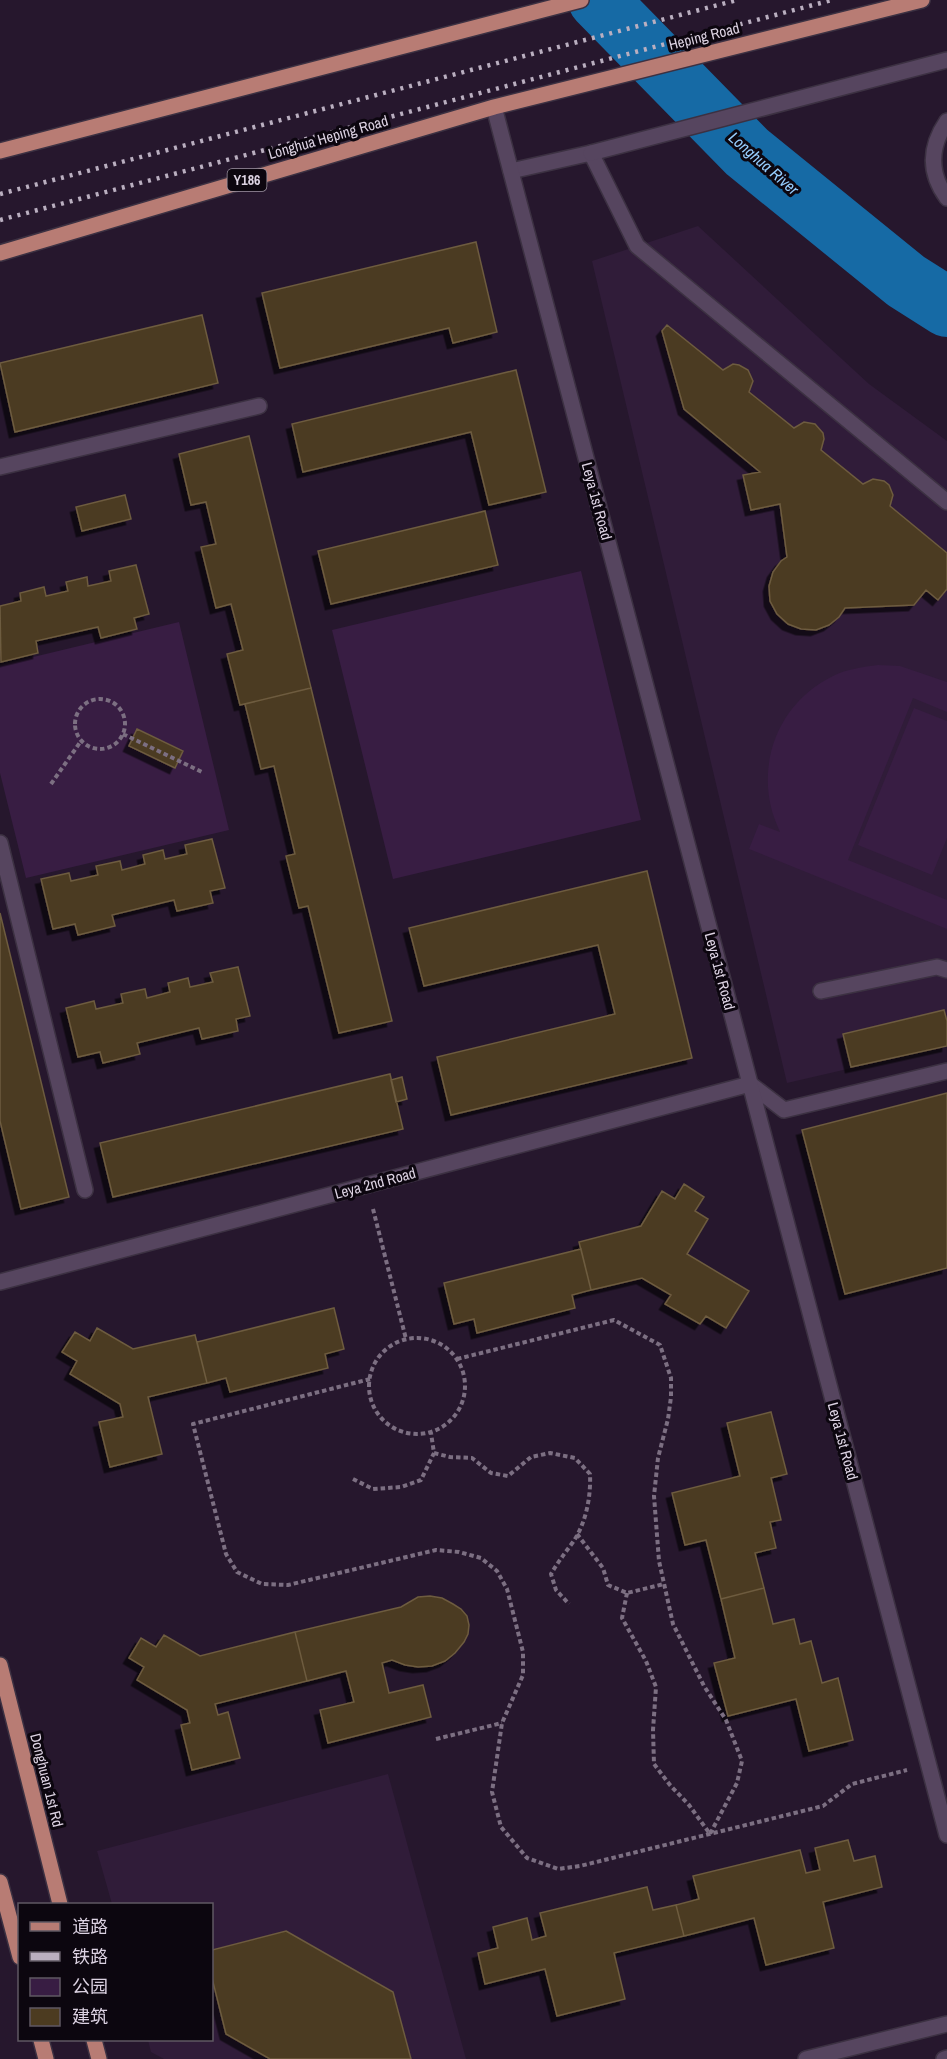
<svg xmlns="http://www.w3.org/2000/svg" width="947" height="2059" font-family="'Archivo Narrow','Noto Sans SC',sans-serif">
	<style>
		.built { fill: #301c39 }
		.green { fill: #381d43 }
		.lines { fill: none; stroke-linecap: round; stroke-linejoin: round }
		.river { stroke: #166aa5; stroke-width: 60 }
		.building { fill: #4c3b20; stroke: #6d5b3f; stroke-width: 1.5; filter: url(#shadow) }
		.lane-casing { stroke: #3c3142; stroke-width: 18 }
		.street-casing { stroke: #3c3142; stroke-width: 18 }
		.secondary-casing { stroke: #3c3142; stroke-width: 18 }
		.primary-casing { stroke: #3c3142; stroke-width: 18 }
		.path { stroke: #7c6f82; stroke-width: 4; stroke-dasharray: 4.5 3; stroke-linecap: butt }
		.lane { stroke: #56455f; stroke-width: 15 }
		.street { stroke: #56455f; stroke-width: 15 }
		.secondary { stroke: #56455f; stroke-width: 15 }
		.primary { stroke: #b87c74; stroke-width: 15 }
		.rail { stroke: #baafc0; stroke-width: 4.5; stroke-dasharray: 3 6; stroke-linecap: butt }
		.labels { text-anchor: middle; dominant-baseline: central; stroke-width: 6; stroke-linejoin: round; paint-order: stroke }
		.shield { fill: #0c060f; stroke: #9e95a3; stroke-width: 1.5 }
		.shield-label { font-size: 14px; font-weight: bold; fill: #dcd2e2 }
		.street-label { font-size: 15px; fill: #dcd2e2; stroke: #0c060f }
		.water-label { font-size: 16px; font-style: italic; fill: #96cdfe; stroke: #0c060f }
	</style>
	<defs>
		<filter id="shadow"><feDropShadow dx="-5.5" dy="5.5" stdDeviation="0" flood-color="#0009"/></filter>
	</defs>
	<rect width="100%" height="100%" fill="#26172d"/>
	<path class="built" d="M698 226 869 384 947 441V1046L787 1083 592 261Z
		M388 1774 466 2059H164L151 2052 148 2040H212V1904H112L97 1851Z"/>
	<path class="green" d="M581 571 641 820 393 879 332 630Z
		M179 622 229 830 26 878 0 773V665Z
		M878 665 900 666 947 682V712L913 698 848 860 947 900V929L749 849 759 824 780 832C777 825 774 818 772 811 757 756 783 700 833 676 847 669 863 667 878 665Z
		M914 708 947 721V838L932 875 858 845Z"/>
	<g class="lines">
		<path class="river" d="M598 0 747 152 906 281 947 307"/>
	</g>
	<path class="building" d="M476 242 497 332 453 343 449 328 280 368 262 293Z
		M202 315 218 383 15 432 0 363Z
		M667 325 723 370 733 364 739 365 748 370 753 381 749 392 794 428 804 422 815 424 823 433 824 439 821 450 863 484 873 479 884 481 889 485 893 495 890 506 947 553V589L938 600 926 590 914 605 845 608 839 617 829 625 816 630 801 629 788 624 777 614 770 601 769 586 773 572 781 561 787 557 780 504 751 510 743 475 760 472 684 409 662 331Z
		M516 370 546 492 489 505 471 432 303 472 292 424Z
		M249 436 311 688 240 705 227 654 243 650 231 604 216 608 201 547 216 544 206 502 191 505 179 454Z
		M125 495 131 519 82 531 76 507Z
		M485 511 498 565 331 604 318 551Z
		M136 565 149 614 134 618 137 629 101 638 98 627 36 641 38 653 1 662 0 606 21 601 20 593 44 587 46 596 68 591 66 582 87 577 88 586 111 581 109 571Z
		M311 688 392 1021 339 1033 308 906 299 908 286 856 295 854 274 766 261 769 245 704Z
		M137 729 183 751 175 768 129 746Z
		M212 839 225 888 210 891 213 903 177 911 174 900 112 915 115 926 78 935 75 924 53 929 41 879 69 873 71 881 98 875 96 866 120 861 122 870 145 864 143 855 163 850 165 859 187 854 185 845Z
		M647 871 692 1058 451 1115 437 1057 615 1014 598 945 424 986 409 928Z
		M0 913 69 1197 21 1209 0 1121Z
		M238 967 250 1016 236 1019 238 1031 202 1039 199 1028 137 1043 140 1054 103 1063 100 1052 78 1057 66 1008 94 1001 96 1009 123 1003 121 994 145 989 147 998 170 992 168 983 188 978 190 987 213 982 210 973Z
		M944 1010 947 1021V1046L851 1067 843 1034Z
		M390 1074 403 1129 113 1197 100 1143Z
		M402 1077 407 1099 396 1102 391 1080Z
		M947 1093V1268L845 1294 802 1130Z
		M684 1184 704 1197 695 1211 708 1219 687 1254 749 1291 726 1328 706 1316 700 1324 665 1304 671 1295 642 1278 591 1290 579 1242 641 1226 662 1191 675 1199Z
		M581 1249 591 1290 572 1295 575 1308 477 1333 474 1319 454 1324 444 1283Z
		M334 1308 344 1349 325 1354 328 1368 230 1392 226 1378 207 1383 197 1342Z
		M97 1328 133 1349 195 1335 207 1383 148 1397 162 1454 110 1467 99 1422 123 1417 120 1404 70 1374 77 1361 62 1352 75 1332 90 1341Z
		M771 1412 787 1474 771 1478 781 1520 770 1522 776 1548 755 1553 764 1588 721 1599 706 1540 685 1545 672 1493 740 1476 727 1423Z
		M764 1588 773 1624 794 1619 800 1644 811 1641 822 1683 838 1678 853 1740 809 1751 796 1699 728 1716 714 1663 735 1658 721 1599Z
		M430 1596 442 1598 453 1604 461 1609 467 1616 469 1625 468 1634 464 1642 455 1653 445 1661 432 1666 418 1667 405 1665 392 1660 382 1663 389 1693 423 1685 431 1717 328 1743 320 1710 354 1702 346 1671 307 1681 295 1632 401 1607 418 1597Z
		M295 1632 307 1681 215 1704 218 1715 228 1712 240 1758 192 1770 181 1725 190 1723 187 1710 137 1680 144 1667 129 1658 141 1638 156 1647 164 1635 200 1656Z
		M848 1840 854 1861 875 1856 882 1887 823 1902 834 1948 766 1965 754 1918 684 1936 676 1905 699 1899 693 1876 800 1850 806 1873 820 1870 815 1848Z
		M647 1887 653 1910 676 1905 684 1936 614 1953 625 1999 557 2016 545 1969 485 1984 478 1953 498 1948 493 1927 527 1918 532 1940 546 1936 540 1913Z
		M286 1931 393 1992 411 2059H270L226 2034 212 1978V1950Z"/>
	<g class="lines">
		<g class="lane-casing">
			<path id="lane" d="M947 121C930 146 928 172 947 198
				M511 171 591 153 637 246 947 502
				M821 991 937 967 947 970
				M750 1084 784 1110 947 1071"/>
		</g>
		<g class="street-casing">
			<path id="street" d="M591 153 947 60
				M0 467 259 406
				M0 843 85 1190"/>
		</g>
		<g class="secondary-casing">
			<path id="secondary" d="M494 107 947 1835
				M0 1282 750 1084
				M806 2059 947 2024
				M944 2059 947 2058"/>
		</g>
		<g class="primary-casing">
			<path id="primary" d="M0 151 581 0
				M0 253 494 107 922 0
				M0 1665 60 1904
				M0 1882 20 1957
				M41 2040 46 2059
				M94 2040 99 2059"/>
		</g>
		<path class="path" d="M75 724a25 25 0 1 1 50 0a25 25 0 1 1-50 0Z
			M123 734 202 772
			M51 784 81 741
			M373 1209 406 1339
			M369 1386a48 48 0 1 1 96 0a48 48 0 1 1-96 0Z
			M457 1359 614 1320 660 1345 671 1378V1397L668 1419 658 1458 654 1496 659 1561 673 1624 704 1686 726 1720 742 1761 737 1783 710 1834 689 1805 670 1785 654 1764 653 1730 656 1687 646 1661 622 1618 627 1593
			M370 1379 193 1424 226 1554 237 1572 262 1584 288 1585 436 1550 459 1552 481 1558 497 1571 507 1589 523 1652V1675L502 1723 492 1792 501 1827 527 1858 558 1869 580 1866 823 1806 852 1784 907 1770
			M434 1453 450 1457 472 1458 491 1473 508 1476 531 1457 550 1453 575 1458 590 1474C591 1497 586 1523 573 1542 565 1553 558 1562 551 1574L556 1590 569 1604
			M353 1479 373 1489 401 1487 421 1480 434 1453 431 1433
			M577 1534 603 1568 608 1585 627 1593 664 1584
			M436 1739 502 1723"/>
		<use href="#lane" class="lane"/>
		<use href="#street" class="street"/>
		<use href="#secondary" class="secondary"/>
		<use href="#primary" class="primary"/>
		<path class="rail" d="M0 194 737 0
			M0 220 832 0"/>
	</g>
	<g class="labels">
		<rect class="shield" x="227.5" y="169" width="39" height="22" rx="4.5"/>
		<g class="shield-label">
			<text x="247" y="180">Y186</text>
		</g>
		<g class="street-label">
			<text transform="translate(704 36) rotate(-14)">Heping Road</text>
			<text transform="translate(328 137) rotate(-16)">Longhua Heping Road</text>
			<text transform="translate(597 501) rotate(75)">Leya 1st Road</text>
			<text transform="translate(720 971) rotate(75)">Leya 1st Road</text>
			<text transform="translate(375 1183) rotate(-15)">Leya 2nd Road</text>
			<text transform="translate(843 1441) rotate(75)">Leya 1st Road</text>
			<text transform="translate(47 1780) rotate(76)">Donghuan 1st Rd</text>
		</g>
		<g class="water-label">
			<text transform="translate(764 163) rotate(41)">Longhua River</text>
		</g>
	</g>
	<rect x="18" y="1903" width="195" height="138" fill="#0c060f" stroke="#5f5863" stroke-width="1.5"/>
	<rect x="30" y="1922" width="30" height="9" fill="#b87c74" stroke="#5f5863" stroke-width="1.5"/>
	<text x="72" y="1933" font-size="18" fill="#dcd2e2">道路</text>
	<rect x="30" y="1952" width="30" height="9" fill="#baafc0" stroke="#5f5863" stroke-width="1.5"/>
	<text x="72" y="1963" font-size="18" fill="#dcd2e2">铁路</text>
	<rect x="30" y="1978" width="30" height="18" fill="#381d43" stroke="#5f5863" stroke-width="1.5"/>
	<text x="72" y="1993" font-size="18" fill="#dcd2e2">公园</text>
	<rect x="30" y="2008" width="30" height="18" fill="#4c3b20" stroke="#5f5863" stroke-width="1.5"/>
	<text x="72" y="2023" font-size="18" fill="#dcd2e2">建筑</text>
</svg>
